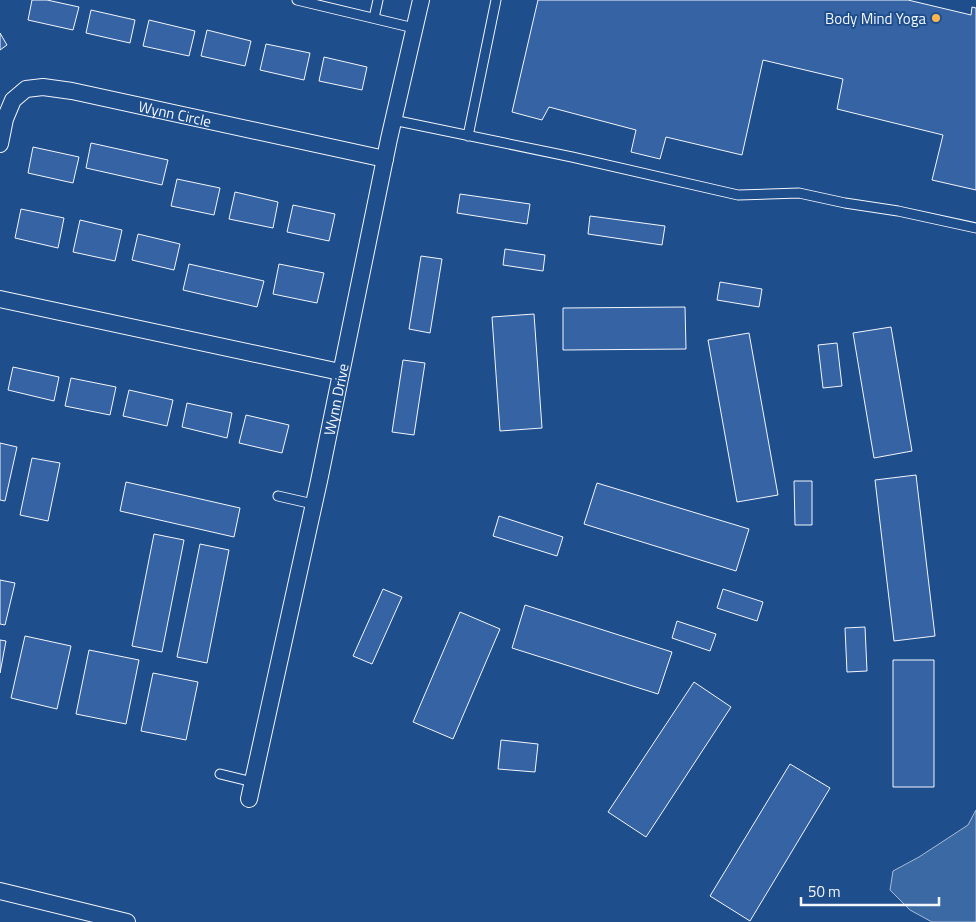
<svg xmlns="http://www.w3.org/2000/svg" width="976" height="922" font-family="'Titillium Web',sans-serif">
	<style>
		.water { fill: #3b69a3; stroke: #a8bbd7 }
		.building { fill: #3563a3; stroke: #f2f6ff }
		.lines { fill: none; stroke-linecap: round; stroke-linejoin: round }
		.service-casing { stroke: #f2f6ff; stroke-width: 11 }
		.minor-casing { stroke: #f2f6ff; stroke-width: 18 }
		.service { stroke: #1f4e8c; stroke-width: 9 }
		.minor { stroke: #1f4e8c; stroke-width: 16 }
		.poi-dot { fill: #ffb74d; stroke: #1f4e8c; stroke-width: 2 }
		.labels { text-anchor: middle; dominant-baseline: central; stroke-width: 4; stroke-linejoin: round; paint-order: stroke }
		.poi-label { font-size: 15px; fill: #f2f6ff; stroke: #1f4e8c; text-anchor: end }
		.street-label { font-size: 15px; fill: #f2f6ff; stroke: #1f4e8c }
	</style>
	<rect width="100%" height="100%" fill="#1f4e8c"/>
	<path class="water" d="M976 810V922H932L910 910 890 890 893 871 919 857 968 825Z"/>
	<path class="building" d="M32 0H47L79 7 73 30 28 20Z
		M538 0H908L971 15 972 7 976 8V190L932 180 943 135 837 109 843 79 763 60 742 155 666 137 660 159 631 152 636 130 549 107 542 120 512 112Z
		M91 10 135 20 130 43 86 33Z
		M149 20 195 31 189 56 143 46Z
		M207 30 251 41 245 66 201 56Z
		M0 33 7 45 0 50Z
		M266 44 310 53 304 80 260 70Z
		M324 57 367 67 362 90 319 81Z
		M91 143 168 160 162 185 86 168Z
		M33 147 79 157 73 183 28 173Z
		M177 179 220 188 214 215 171 206Z
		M235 192 278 202 273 228 229 219Z
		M460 194 530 204 527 224 457 213Z
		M293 205 335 214 329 241 287 232Z
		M21 209 64 218 58 248 15 238Z
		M590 216 665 226 662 245 588 234Z
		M80 220 122 230 115 261 73 252Z
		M138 234 180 244 174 270 132 260Z
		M505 249 545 255 543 271 503 265Z
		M421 256 442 259 430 333 409 329Z
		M189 264 264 281 257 307 183 290Z
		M279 264 324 273 317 303 273 294Z
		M720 282 762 289 759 307 717 300Z
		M685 307 686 349 563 350V308Z
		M534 314 542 428 500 431 492 317Z
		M891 327 912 451 874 458 853 333Z
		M749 333 778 495 737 502 708 340Z
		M837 343 842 386 823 388 818 345Z
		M403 360 425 363 414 435 392 432Z
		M13 367 59 377 54 401 8 390Z
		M71 378 116 387 110 415 65 406Z
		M129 390 173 400 167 426 123 416Z
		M187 403 232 413 227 438 182 427Z
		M246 415 289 425 282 453 239 443Z
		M0 443 17 447 5 501 0 500Z
		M32 458 60 463 48 521 20 515Z
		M916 475 935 636 894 641 875 480Z
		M794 481H812V525H795Z
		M126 482 240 508 234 537 120 511Z
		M597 483 749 529 736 571 584 524Z
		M499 516 563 537 557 556 493 536Z
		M154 534 184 540 162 652 132 646Z
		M200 544 229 550 207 663 177 657Z
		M0 580 15 583 5 625 0 624Z
		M383 589 402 597 372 664 353 656Z
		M723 589 763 602 757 621 717 608Z
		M525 605 672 652 658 694 512 648Z
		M460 612 500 629 453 739 413 722Z
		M677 621 716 634 710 651 672 638Z
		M865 627 867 671 847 672 845 628Z
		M25 636 71 646 57 709 11 698Z
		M0 640 6 641 0 673Z
		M89 650 139 660 126 724 76 714Z
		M893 660H934V787H893Z
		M153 673 198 682 186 740 141 731Z
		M694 682 731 707 646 837 608 812Z
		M501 740 538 744 535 772 498 769Z
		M790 764 830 788 750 921 710 896Z"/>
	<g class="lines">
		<g class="service-casing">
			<path id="service" d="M297 0 414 28
				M374 18 378 0
				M393 120 572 157 738 195 799 193 845 203 898 211 976 228
				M468 136 496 0
				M278 496 313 504
				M220 774 253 782"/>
		</g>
		<g class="minor-casing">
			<g id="minor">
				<path id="s1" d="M0 144 5 119 13 100 26 89 43 87 72 91 385 159"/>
				<path d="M0 299 340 372"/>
				<path id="s2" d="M249 799 319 481 389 139 421 0"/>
				<path d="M0 891 127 922"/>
			</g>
		</g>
		<use href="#service" class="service"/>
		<use href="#minor" class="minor"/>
	</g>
	<circle class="poi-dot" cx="936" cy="18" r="5"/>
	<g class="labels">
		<g class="poi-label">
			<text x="926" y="18">Body Mind Yoga</text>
		</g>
		<g class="street-label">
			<text stroke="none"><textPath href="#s1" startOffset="215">Wynn Circle</textPath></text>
			<text stroke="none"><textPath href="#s2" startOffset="409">Wynn Drive</textPath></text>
		</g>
	</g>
	<path d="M801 897v8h138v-8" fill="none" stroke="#f2f6ff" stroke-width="2.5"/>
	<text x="808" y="897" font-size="15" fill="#f2f6ff" stroke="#1f4e8c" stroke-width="4" paint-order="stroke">50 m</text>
</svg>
